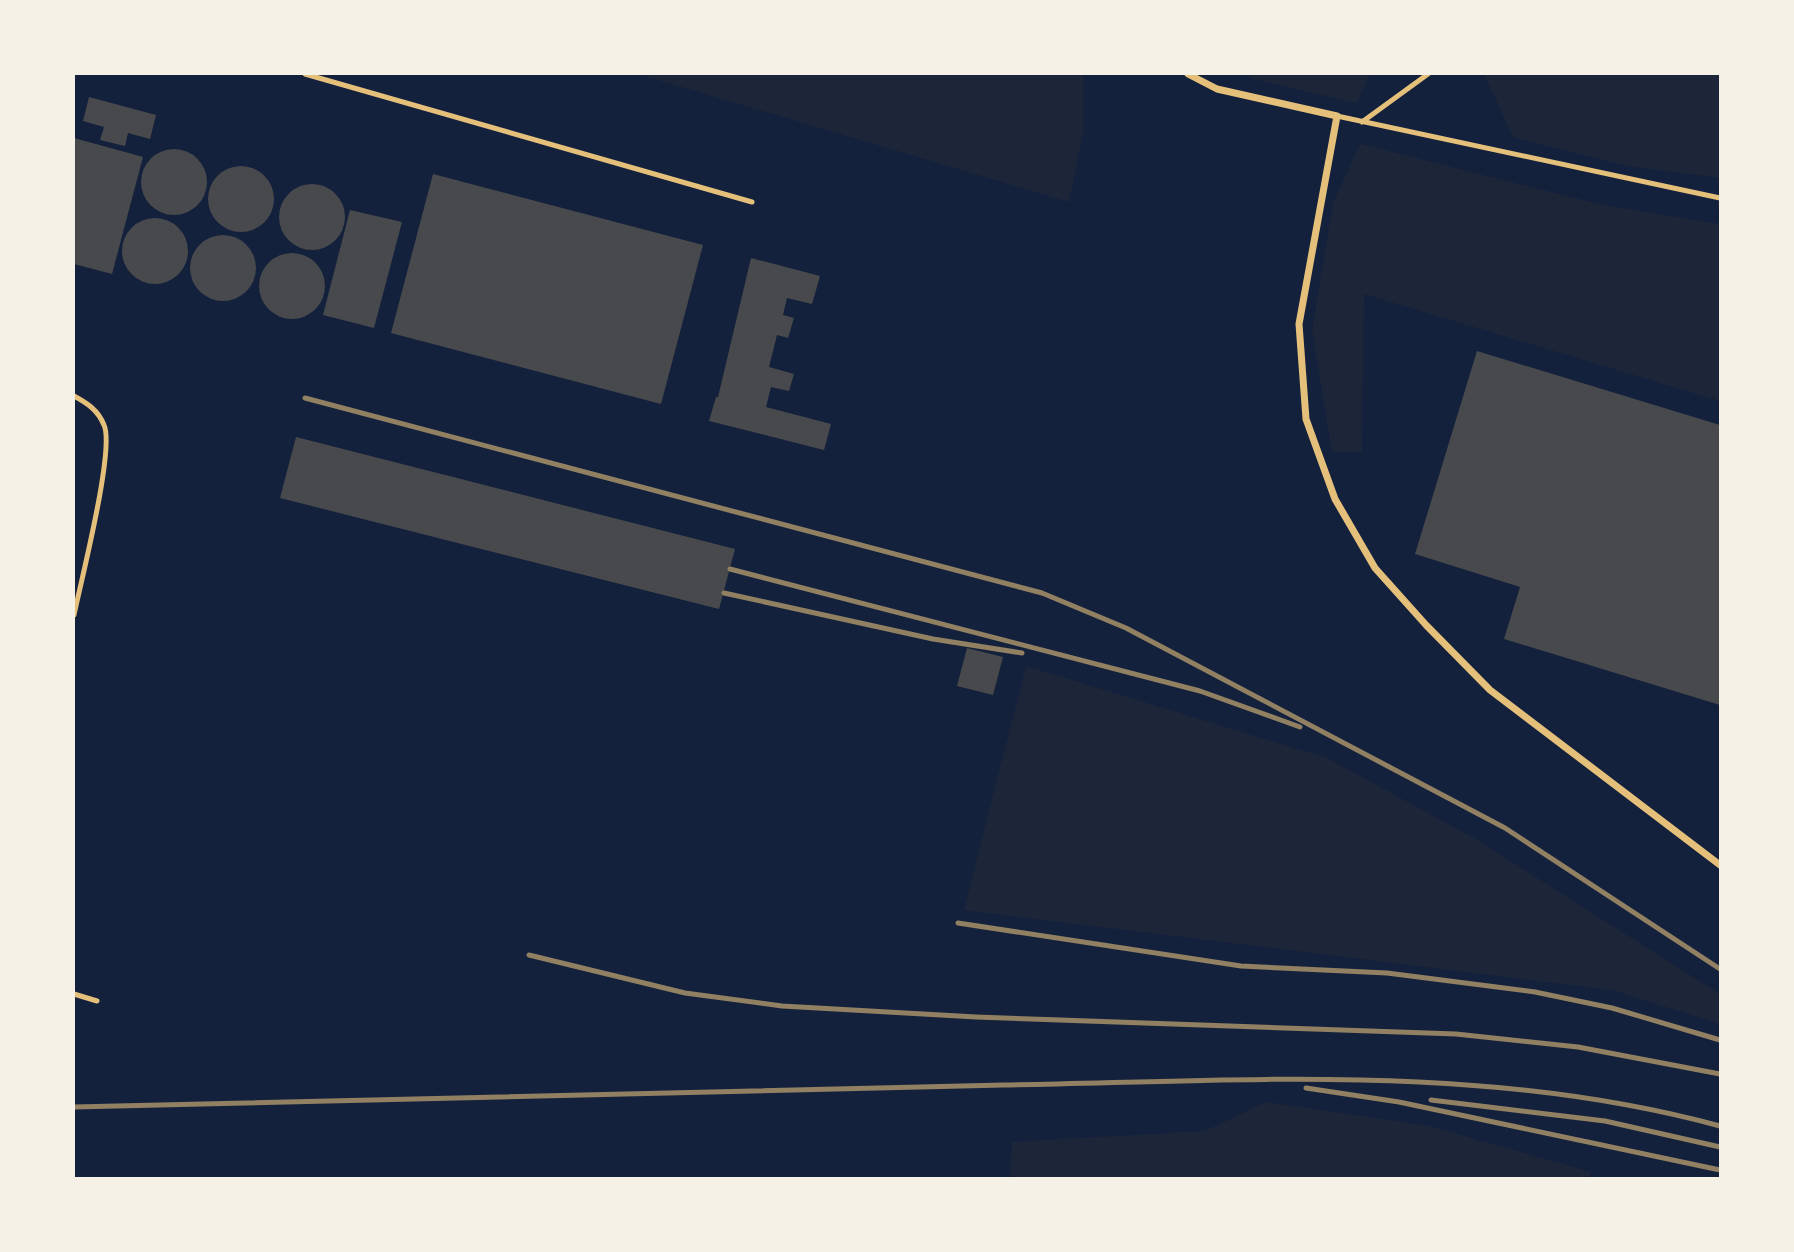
<svg xmlns="http://www.w3.org/2000/svg" width="1794" height="1252" font-family="Raleway,sans-serif">
	<style>
		.green { fill: #1d2539 }
		.building { fill: #48494c }
		.lines { fill: none; stroke-linecap: round; stroke-linejoin: round }
		.service { stroke: #e5c07b; stroke-width: 5 }
		.minor { stroke: #e5c07b; stroke-width: 7 }
		.rail { stroke: #918062; stroke-width: 5 }
	</style>
	<rect width="100%" height="100%" fill="#14213d"/>
	<path class="green" d="M638 74H1083V133L1069 202Z
		M1247 74H1370L1357 103 1253 79Z
		M1484 74H1720V178L1627 166 1513 137Z
		M1360 144 1603 205 1720 224V401L1364 294 1362 452H1332L1312 331 1333 203Z
		M1026 666 1327 758 1474 838 1720 994V1024L1612 990 964 910Z
		M1266 1102 1429 1126 1591 1172 1589 1178H1010L1012 1142 1205 1131Z"/>
	<path class="building" d="M89 97 156 115 150 139 128 133 125 146 100 140 104 127 83 121Z
		M74 138 143 157 112 274 74 264Z
		M141 182a33 33 0 1 1 66 0a33 33 0 1 1-66 0Z
		M208 199a33 33 0 1 1 66 0a33 33 0 1 1-66 0Z
		M433 174 703 245 661 404 391 333Z
		M279 217a33 33 0 1 1 66 0a33 33 0 1 1-66 0Z
		M350 210 402 222 374 328 323 315Z
		M122 251a33 33 0 1 1 66 0a33 33 0 1 1-66 0Z
		M190 268a33 33 0 1 1 66 0a33 33 0 1 1-66 0Z
		M259 286a33 33 0 1 1 66 0a33 33 0 1 1-66 0Z
		M751 258 820 276 812 304 787 298 783 315 794 318 788 338 777 335 769 367 794 374 789 391 771 387 766 407 831 424 824 450 709 421 716 397H718Z
		M1477 351 1720 425V705L1504 639 1520 587 1415 554Z
		M296 437 735 549 719 609 280 498Z
		M967 648 1003 657 993 695 957 686Z"/>
	<g class="lines">
		<path class="service" d="M305 74 752 202
			M1337 116 1720 198
			M1362 122 1428 74
			M74 396C87 403 98 410 104 425 115 449 81 581 74 615
			M74 994 97 1001"/>
		<path class="minor" d="M1188 74 1217 89 1337 116 1299 324 1306 419 1335 499 1375 568 1426 625 1490 690 1720 865"/>
		<path class="rail" d="M305 398 1042 593 1126 628 1505 828 1720 969
			M730 569 1200 691 1300 727
			M724 593 933 639 1022 653
			M958 923 1241 966 1387 973 1535 992 1612 1008 1720 1040
			M529 955 685 993 782 1006 976 1017 1456 1034 1578 1047 1720 1074
			M1306 1088 1399 1102 1720 1170
			M1431 1100 1605 1121 1720 1147
			M74 1107C383 1100 693 1092 1003 1085 1243 1081 1486 1062 1720 1126"/>
	</g>
	<rect width="1794" height="1252" fill="none" stroke="#f6f1e7" stroke-width="150"/>
</svg>
